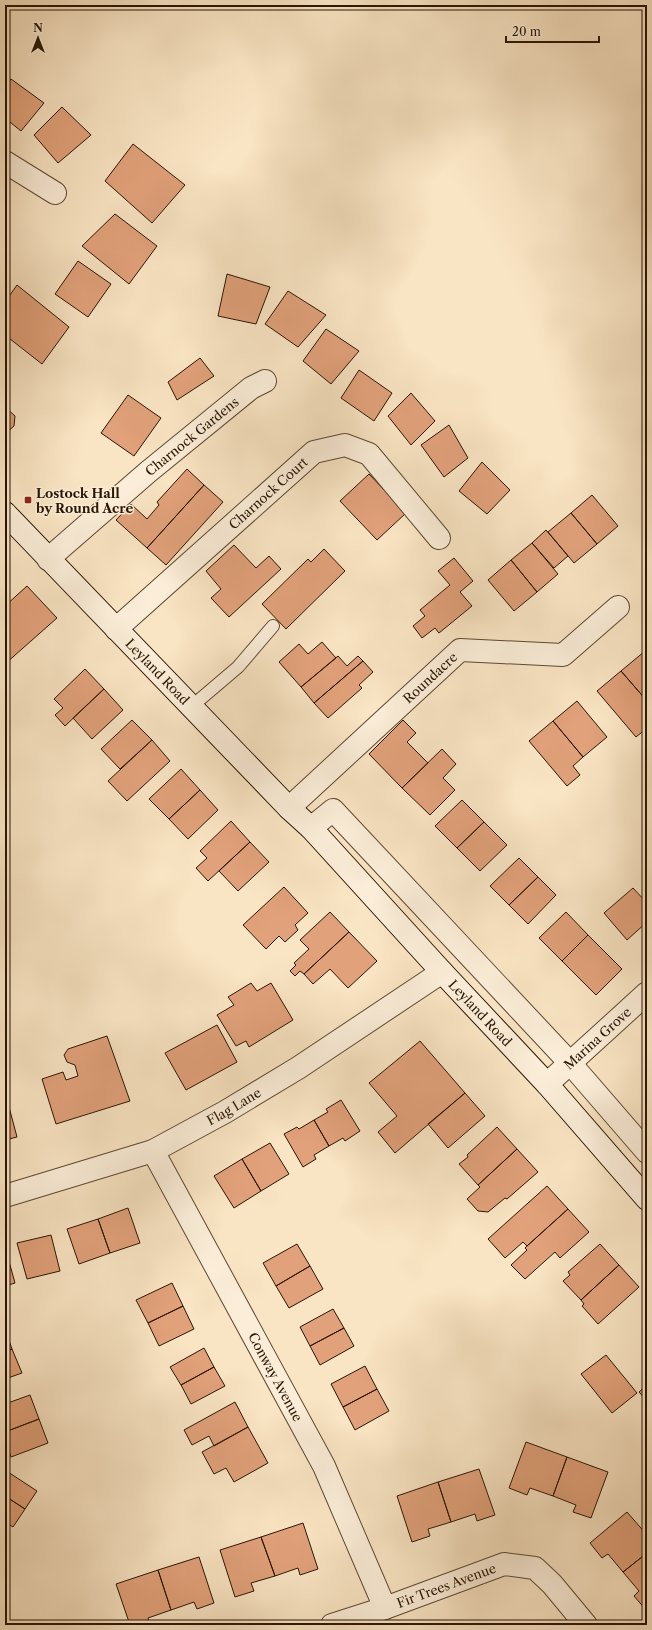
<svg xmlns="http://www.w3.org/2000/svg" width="652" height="1630" font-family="'Libre Caslon Text',serif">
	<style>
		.building { fill: #e1a17a; stroke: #291502 }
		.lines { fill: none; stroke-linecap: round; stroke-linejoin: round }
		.service-casing { stroke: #5d4932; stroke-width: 14 }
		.minor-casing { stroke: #5d4932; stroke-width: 24 }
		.secondary-casing { stroke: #291502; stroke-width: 24 }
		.service { stroke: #fbedd8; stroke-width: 12 }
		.minor { stroke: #fbedd8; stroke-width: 22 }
		.secondary { stroke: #fbedd8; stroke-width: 22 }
		.poi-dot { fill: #8f2418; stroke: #fbedd8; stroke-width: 1.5 }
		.labels { text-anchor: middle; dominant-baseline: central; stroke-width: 3; stroke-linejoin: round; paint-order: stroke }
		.street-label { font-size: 13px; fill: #291502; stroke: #fbedd8 }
		.poi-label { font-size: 13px; font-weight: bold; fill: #291502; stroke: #fbedd8; text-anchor: start }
	</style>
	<rect width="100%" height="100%" fill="#f9e4c3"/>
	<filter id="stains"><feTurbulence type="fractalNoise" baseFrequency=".005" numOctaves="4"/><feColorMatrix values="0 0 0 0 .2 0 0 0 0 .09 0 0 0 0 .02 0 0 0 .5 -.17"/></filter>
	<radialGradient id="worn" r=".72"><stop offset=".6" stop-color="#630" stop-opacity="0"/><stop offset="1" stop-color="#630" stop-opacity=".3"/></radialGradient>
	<path class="building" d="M11 79 44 103 21 131 5 118V88Z
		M62 107 91 135 58 163 34 135Z
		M133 144 185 185 152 223 105 181Z
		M115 214 157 246 129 284 82 246Z
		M78 261 111 284 88 317 55 294Z
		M227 274 270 287 256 324 218 316Z
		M17 285 69 327 42 364 5 335V302Z
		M288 291 326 315 298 347 265 324Z
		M326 329 359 351 331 384 303 361Z
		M200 358 214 376 177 400 168 382Z
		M359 370 392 393 374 421 341 398Z
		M411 393 435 421 411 445 388 416Z
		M128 395 161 418 134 456 101 433Z
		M5 402 7 405 5 407 15 416 14 426 5 434Z
		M449 425 468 458 444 477 421 445Z
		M482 462 510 490 487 514 459 491Z
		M187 469 204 485 147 548 116 520 131 504 147 519 159 505 157 502Z
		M369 474 406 513 377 540 340 501Z
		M204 485 223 502 166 565 147 548Z
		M592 495 618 526 597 544 571 513Z
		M571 513 597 544 574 563 548 532Z
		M546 530 568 556 554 568 532 543Z
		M532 543 558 574 537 592 511 560Z
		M234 545 256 568 269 556 281 569 229 617 211 598 221 589 206 571Z
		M324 549 345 571 286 629 262 604 308 559 311 562Z
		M454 558 473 581 460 592 472 606 439 633 435 628 422 638 413 626 425 616 420 610 450 585 438 571Z
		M511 560 537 592 514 611 488 580Z
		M27 586 57 618 5 664V606Z
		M322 642 336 658 301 687 279 662 299 644 308 654Z
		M645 651 647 653V701L621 671Z
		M338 656 347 666 358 656 363 661 314 703 301 687Z
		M363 661 373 672 359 685 362 688 328 718 314 703Z
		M85 669 104 689 65 726 55 715 63 708 54 699Z
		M621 671 647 701V728L636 737 597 691Z
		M104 689 123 710 92 739 73 718Z
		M577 701 607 737 583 757 553 721Z
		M132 720 152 740 120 769 101 749Z
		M403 720 416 733 407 742 428 763 402 788 369 754Z
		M553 721 583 757 573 766 580 775 567 786 529 741Z
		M152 740 170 761 127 801 108 781Z
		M442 749 456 764 443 778 455 790 430 815 402 788Z
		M181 769 200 790 169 819 149 799Z
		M200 790 218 810 188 839 169 819Z
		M462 800 484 822 457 848 435 826Z
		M231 821 250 842 208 881 196 868 207 858 200 851Z
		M484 822 507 845 480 871 457 848Z
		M250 842 269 862 238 891 219 871Z
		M519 858 538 877 509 905 490 886Z
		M538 877 556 895 528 924 509 905Z
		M284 887 308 913 295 925 298 930 285 942 279 936 266 949 243 925Z
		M633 888 647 903V922L627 940 604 913Z
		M330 912 349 932 304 974 300 971 295 976 290 971 296 965 294 963 309 949 300 940Z
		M566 912 588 935 562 961 539 938Z
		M349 932 377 961 348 988 330 969 313 984 304 974Z
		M588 935 622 969 596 995 562 961Z
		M251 983 257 991 271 983 293 1020 249 1047 246 1041 236 1046 217 1015 234 1005 228 997Z
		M217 1025 237 1062 186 1090 165 1053Z
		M107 1036 130 1101 56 1124 42 1079 63 1072 66 1080 78 1076 75 1065 67 1062 64 1055 68 1049Z
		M420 1041 465 1093 395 1153 378 1132 397 1116 369 1083Z
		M465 1093 485 1116 448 1148 428 1124Z
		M341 1100 360 1131 345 1141 343 1138 329 1146 314 1120 328 1112 326 1109Z
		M9 1107 17 1137 5 1140V1108Z
		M314 1120 329 1146 314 1155 316 1159 303 1167 284 1134 297 1127 299 1129Z
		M497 1127 517 1149 478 1185 459 1164 468 1157 467 1155Z
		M270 1143 289 1174 261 1191 242 1159Z
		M517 1149 538 1172 507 1199 505 1198 488 1212 478 1211 467 1199 480 1187 478 1185Z
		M242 1159 261 1191 234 1208 214 1176Z
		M547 1186 568 1209 527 1246 523 1242 505 1258 488 1239Z
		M128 1208 140 1243 110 1253 98 1219Z
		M568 1209 589 1232 560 1258 555 1252 525 1279 511 1265 527 1250 525 1248 527 1246Z
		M98 1219 110 1253 79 1264 67 1229Z
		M51 1235 60 1271 27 1279 17 1243Z
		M297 1244 310 1266 276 1286 263 1263Z
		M600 1244 619 1265 581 1300 563 1281 570 1275 568 1272Z
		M5 1247 15 1283 5 1286Z
		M619 1265 639 1287 598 1324 582 1306 584 1304 581 1300Z
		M310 1266 323 1289 289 1308 276 1286Z
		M172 1283 183 1306 148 1323 136 1300Z
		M183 1306 194 1329 159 1346 148 1323Z
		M333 1309 344 1328 310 1346 300 1327Z
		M344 1328 354 1346 320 1365 310 1346Z
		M5 1329 12 1349 5 1352Z
		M204 1348 214 1367 181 1385 170 1367Z
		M12 1349 22 1373 5 1379V1352Z
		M606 1355 637 1393 612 1413 581 1374Z
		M365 1366 377 1389 343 1407 331 1384Z
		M214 1367 225 1386 191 1404 181 1385Z
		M647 1385V1401L639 1392Z
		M377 1389 389 1411 355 1430 343 1407Z
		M30 1395 39 1419 5 1432V1404Z
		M235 1402 248 1427 214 1446 209 1436 192 1445 184 1430Z
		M39 1419 48 1443 11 1457 5 1440V1432Z
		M248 1427 268 1463 234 1482 226 1468 214 1474 202 1452Z
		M526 1442 567 1457 553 1496 530 1488 527 1495 509 1488Z
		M567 1457 608 1472 591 1518 573 1512 576 1505 553 1496Z
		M479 1469 495 1515 477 1521 475 1514 451 1522 438 1482Z
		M5 1470 37 1491 25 1509 5 1496Z
		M438 1482 451 1522 428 1529 430 1536 412 1542 397 1496Z
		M5 1496 25 1509 13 1527 5 1522Z
		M627 1512 647 1535V1553L623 1572 608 1554 602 1558 590 1543Z
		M303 1523 318 1569 300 1575 298 1568 275 1576 261 1537Z
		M261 1537 275 1576 251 1583 254 1591 235 1597 220 1550Z
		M647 1553V1609L646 1610 634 1596 639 1591 623 1572Z
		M199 1557 214 1603 197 1609 194 1602 171 1610 158 1570Z
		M158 1570 171 1610 148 1618 150 1625H130L116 1584Z"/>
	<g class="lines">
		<g class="service-casing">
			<path id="service" d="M191 707 238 667 273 626"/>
		</g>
		<g class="minor-casing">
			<g id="minor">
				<path d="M5 162 55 193"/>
				<path id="s1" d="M48 559 148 472 251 388 265 381"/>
				<path id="s2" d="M116 629 314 452 345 445 369 454 439 538"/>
				<path id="s3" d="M289 808 460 650 563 655 618 607"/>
				<path d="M311 828 333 810 570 1063 647 1152"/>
				<path id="s4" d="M547 1084 647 993"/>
				<path id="s5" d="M153 1151 324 1466 385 1608"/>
				<path id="s6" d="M5 1196 153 1151 225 1112 298 1068 442 972"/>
				<path id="s7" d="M332 1625 385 1608 504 1564 535 1568 552 1584 586 1625"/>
			</g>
		</g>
		<g class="secondary-casing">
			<g id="secondary">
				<path id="s8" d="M5 513 289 808 311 828 442 972 547 1084 647 1199"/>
			</g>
		</g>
		<use href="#service" class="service"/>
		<use href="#minor" class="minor"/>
		<use href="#secondary" class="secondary"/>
	</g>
	<rect class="poi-dot" x="24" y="496" width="8" height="8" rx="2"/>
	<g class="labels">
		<g class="street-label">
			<text stroke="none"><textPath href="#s1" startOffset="189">Charnock Gardens</textPath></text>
			<text stroke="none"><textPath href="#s2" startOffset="204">Charnock Court</textPath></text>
			<text stroke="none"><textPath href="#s8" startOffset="220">Leyland Road</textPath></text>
			<text stroke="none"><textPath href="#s3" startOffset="192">Roundacre</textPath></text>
			<text stroke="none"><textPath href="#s8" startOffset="690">Leyland Road</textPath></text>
			<text stroke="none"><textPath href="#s4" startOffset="68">Marina Grove</textPath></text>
			<text stroke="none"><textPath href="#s6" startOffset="247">Flag Lane</textPath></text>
			<text stroke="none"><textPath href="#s5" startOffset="257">Conway Avenue</textPath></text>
			<text stroke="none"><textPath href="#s7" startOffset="121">Fir Trees Avenue</textPath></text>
		</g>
		<g class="poi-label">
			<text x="36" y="493">Lostock Hall<tspan x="36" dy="15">by Round Acre</tspan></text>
		</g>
	</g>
	<rect width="652" height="1630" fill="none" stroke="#f9e4c3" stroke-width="20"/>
	<rect x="6" y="6" width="640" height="1618" fill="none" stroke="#291502" stroke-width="2"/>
	<rect x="10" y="10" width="632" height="1610" fill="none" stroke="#291502"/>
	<g transform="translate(38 38)" stroke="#fbedd8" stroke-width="3" paint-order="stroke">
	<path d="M0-3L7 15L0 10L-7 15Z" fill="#291502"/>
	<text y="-6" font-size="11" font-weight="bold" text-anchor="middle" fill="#291502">N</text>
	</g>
	<path d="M506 36v6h93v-6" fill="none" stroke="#291502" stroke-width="2"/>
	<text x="512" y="36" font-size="12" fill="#291502" stroke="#fbedd8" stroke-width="3" paint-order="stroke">20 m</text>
	<rect width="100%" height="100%" filter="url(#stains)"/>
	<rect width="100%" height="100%" fill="url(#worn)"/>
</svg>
